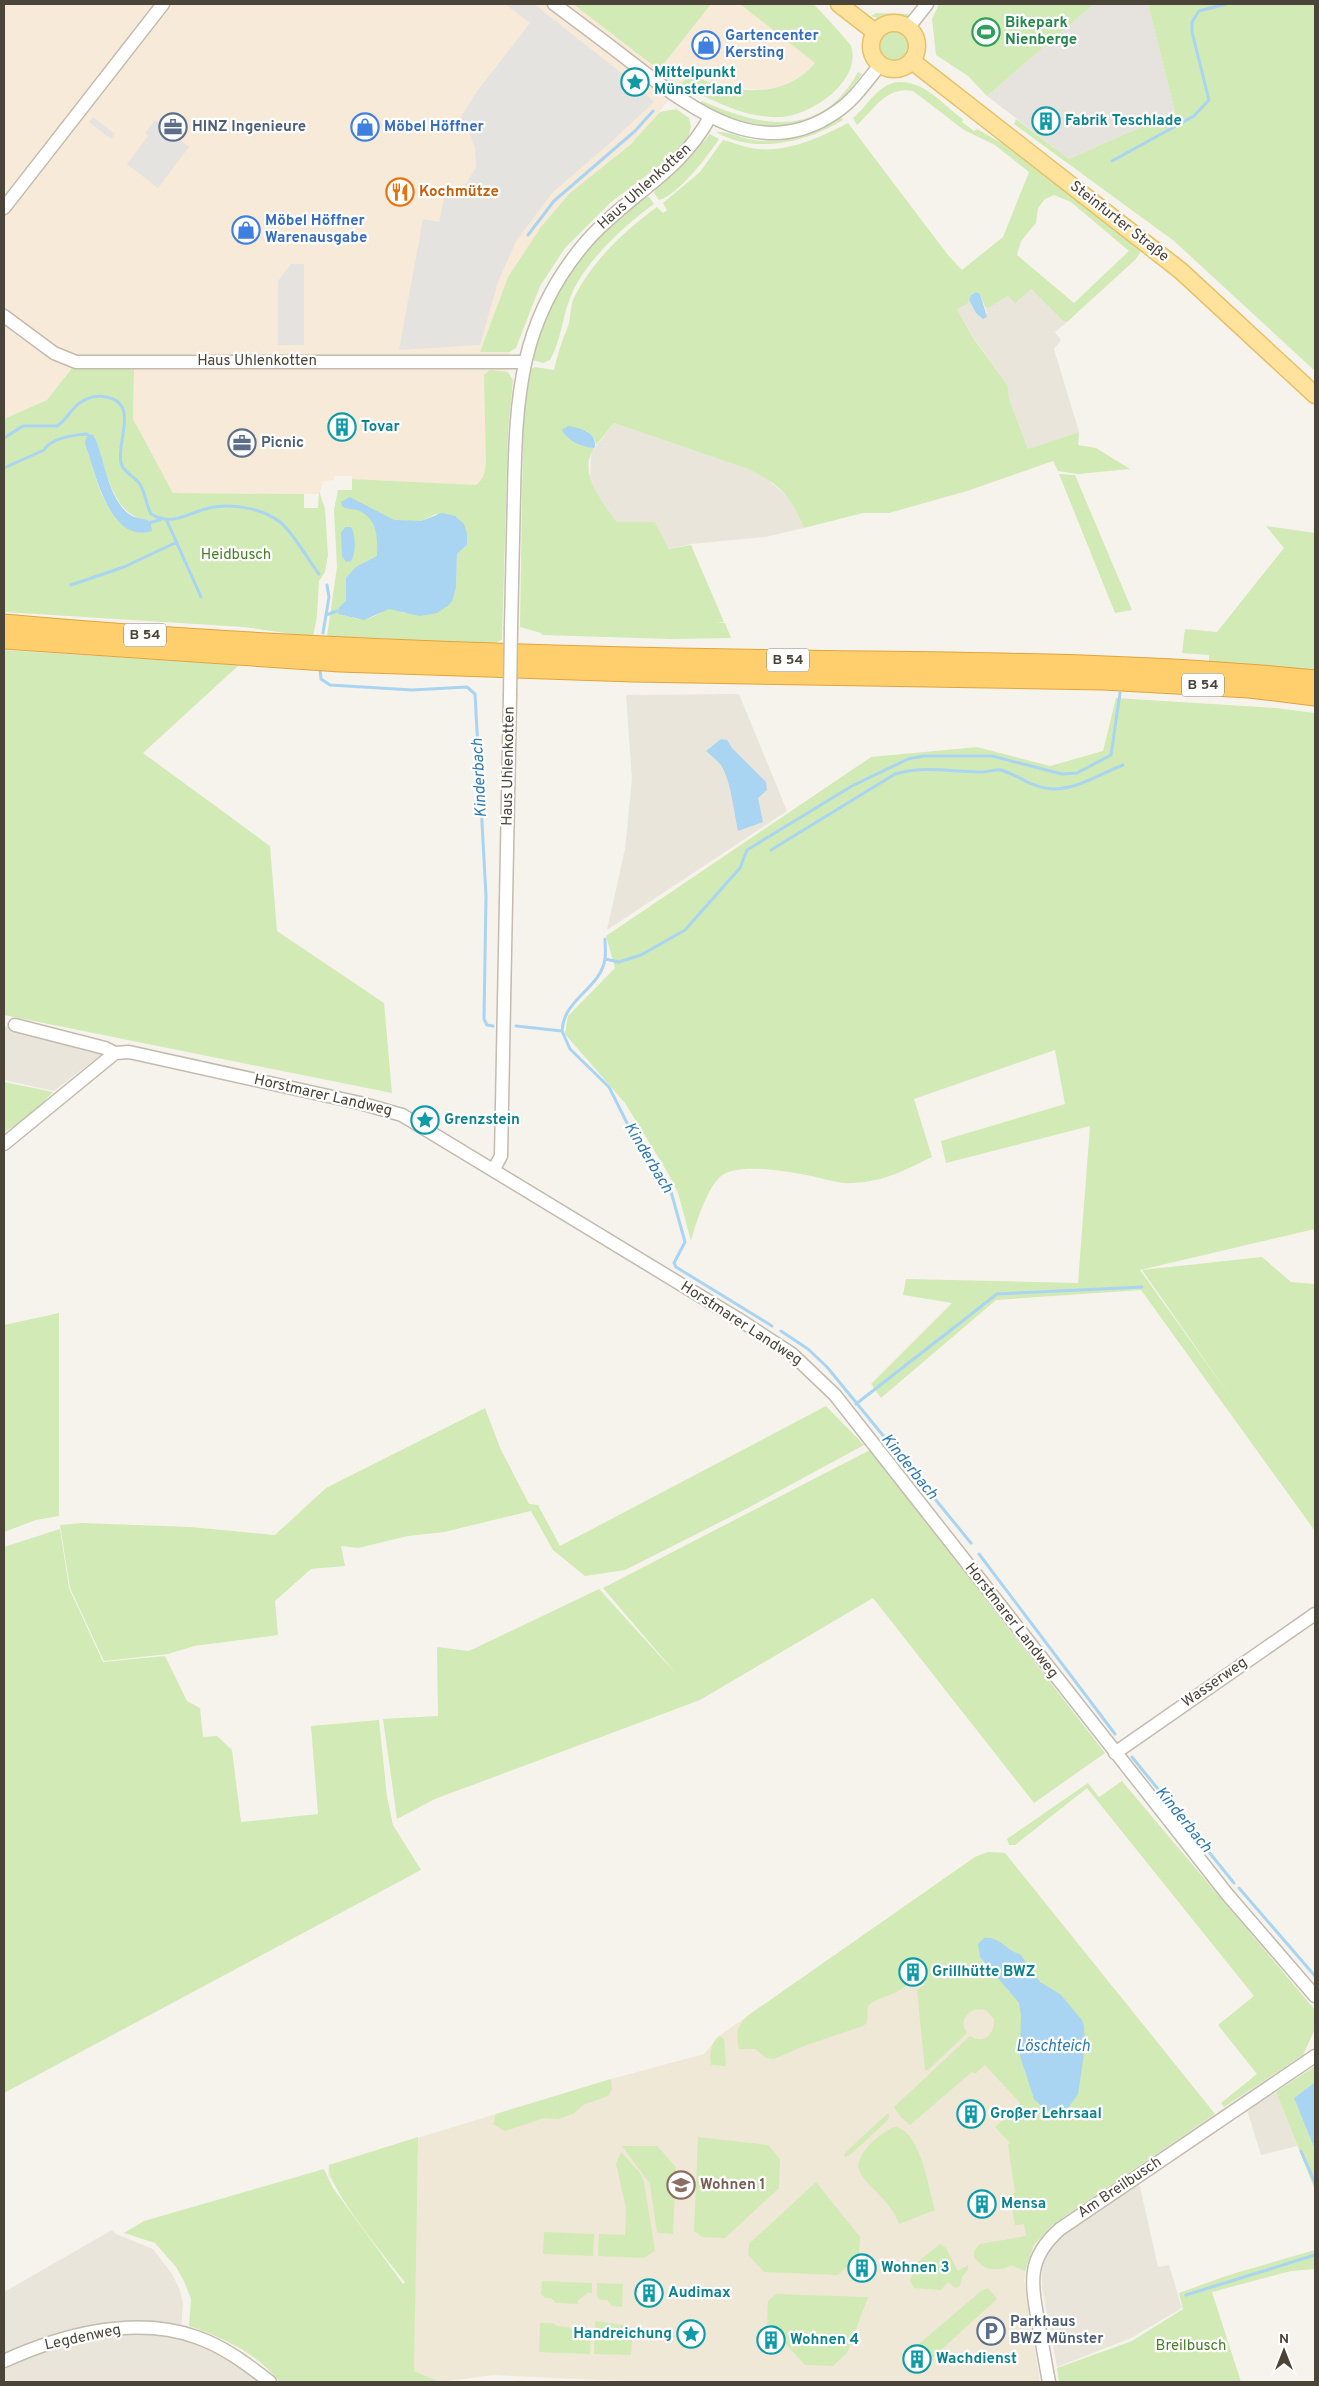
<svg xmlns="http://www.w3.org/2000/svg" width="1319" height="2386" font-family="Overpass,sans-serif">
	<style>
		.residential { fill: #eae5da }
		.commercial { fill: #f7ead8 }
		.industrial { fill: #e6e2dd }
		.education { fill: #efe8d6 }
		.green { fill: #d2eab5; fill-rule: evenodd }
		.parking { fill: #e5e3e0 }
		.water { fill: #a9d4f2 }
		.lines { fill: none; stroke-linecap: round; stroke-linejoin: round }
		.stream { stroke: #a9d4f2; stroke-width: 3 }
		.minor-casing { stroke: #c2bbae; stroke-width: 15 }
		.major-casing { stroke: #e6c16a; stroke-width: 19 }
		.highway-casing { stroke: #e0a43c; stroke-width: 21 }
		.minor { stroke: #fff; stroke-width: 12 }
		.major { stroke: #ffe39c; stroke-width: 16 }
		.highway { stroke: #ffcf6e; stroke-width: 19 }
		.minor-bridge-casing { stroke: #c2bbae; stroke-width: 15; stroke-linecap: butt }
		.minor-bridge { stroke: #fff; stroke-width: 12 }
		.labels { text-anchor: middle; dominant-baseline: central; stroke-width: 4.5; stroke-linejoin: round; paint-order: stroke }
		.shield { fill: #fff; stroke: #817c74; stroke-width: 1 }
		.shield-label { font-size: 14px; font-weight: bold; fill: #4b4439 }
		.leisure-label { font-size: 15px; font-weight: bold; fill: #27864d; stroke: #fff; text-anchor: start }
		.shop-label { font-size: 15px; font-weight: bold; fill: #366cbe; stroke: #fff; text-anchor: start }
		.culture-label { font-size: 15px; font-weight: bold; fill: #0d838f; stroke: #fff; text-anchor: start }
		.service-label { font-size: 15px; font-weight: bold; fill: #4e5e75; stroke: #fff; text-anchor: start }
		.street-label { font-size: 15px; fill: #4b4439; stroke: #fff }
		.food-label { font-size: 15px; font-weight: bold; fill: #c56008; stroke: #fff; text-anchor: start }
		.park-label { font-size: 15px; fill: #4a7f2a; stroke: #fff }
		.education-label { font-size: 15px; font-weight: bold; fill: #785e54; stroke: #fff; text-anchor: start }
		.water-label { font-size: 16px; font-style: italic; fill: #2e7ab2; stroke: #fff }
	</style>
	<rect width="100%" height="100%" fill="#f6f3ec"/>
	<path class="residential" d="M1031 289 1063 321 1067 322 1055 332 1061 340 1054 349 1079 432 1028 449 1009 399 1008 386 974 338 957 309 969 300 981 318 987 313 985 307 988 308 1008 296Z
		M614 423 748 469 765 477 792 501 804 528 765 537 691 544 669 549 655 522H617L596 493 590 478 591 453Z
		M739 694 787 811 607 930 625 849 632 779 626 695Z
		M4 1026 105 1052 54 1091 4 1080Z
		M1276 2092 1297 2146 1261 2155 1247 2110Z
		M1139 2182 1158 2267 1169 2265 1182 2308 1131 2338 1057 2367 1042 2287V2269L1046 2256 1060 2234Z
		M112 2230 116 2234 153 2249 172 2274 180 2290 183 2304 181 2329 275 2382H4V2292Z"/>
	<path class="commercial" d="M4 4H573L659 70 711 4H740L815 63 798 80 787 86 761 90 721 85 689 74 642 134 570 193 508 277 480 352H510L493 486 352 479V476H334V480L323 481 319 494 173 493 133 419 134 369 72 368 47 400 4 419Z"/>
	<path class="industrial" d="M1094 4H1148L1175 112 1069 159 987 96Z"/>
	<path class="education" d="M988 1852 1005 1853 1215 2114 1052 2225 1034 2245 1028 2259 1024 2280 1040 2382H643L493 2375 440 2382 414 2371 415 2283 361 2225 328 2175 329 2165 611 2079 704 2054 719 2036 975 1857Z"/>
	<path class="green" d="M573 4H711L659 70Z
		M740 4H813C818 8 850 43 851 46 862 81 812 115 782 117 746 119 711 100 681 84L689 74C731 93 782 102 815 63Z
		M939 4H1094L987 96 968 76 936 55 932 19Z
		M1148 4H1315V371L1174 241 1014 124 1016 119 1069 159 1175 112Z
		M876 13 907 14 910 15C900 20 881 20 871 16Z
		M894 27 907 32C919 47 910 63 893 66 874 63 870 45 881 31Z
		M858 72 862 74C822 134 759 139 700 103L702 101C761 127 821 140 858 72Z
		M898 82C926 81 941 104 963 119L962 122 974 131 977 129 1003 144 1141 251 1136 259 1067 322 1063 321 1031 289 1015 303 1008 296 988 308 985 307 980 294 976 292 972 294 967 304 957 309 974 339 1008 386 1009 399 1028 449 1079 432 1078 445 1096 448 1130 469 1078 474 1058 471 1053 461 967 491 889 513H863L804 528C790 495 781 485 748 469L614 423 596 445 595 440 587 431 566 436 582 445 594 448C577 474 603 502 617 522H655L669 549 691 545 724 622H716L725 623 731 638 671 639 542 635 541 633 520 627 523 436 526 394 531 369 535 367 554 370C557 355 562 341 568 326 571 318 570 308 573 300 591 262 624 231 657 207L663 213 667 210 663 203 700 172 723 140C735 143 746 148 758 149 789 152 821 137 848 123L948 255 962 270 1003 237 1029 172 995 145 964 130 913 91C886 86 875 109 857 125L853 118C868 106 878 84 898 82ZM1054 195 1071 202 1129 251 1074 303 1017 255 1021 241 1036 223 1038 208 1045 199Z
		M676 109 689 118 691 126 688 139 671 157 610 203 565 248 540 286 516 348 510 352H480L508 277 541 227 570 193 631 144 660 112Z
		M841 117 843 120C807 142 755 155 716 132 729 131 741 138 754 140 782 145 817 132 841 117Z
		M710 134 719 139C708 156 678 195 659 200L654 193 657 187 691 156Z
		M644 196 649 197 654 204C625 225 583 263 570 298 562 318 561 341 550 360L543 363 533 360 543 322 562 284 597 237Z
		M72 368 134 369 133 419 173 493 304 494V508H318L319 491 325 509 328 555 325 572 319 581 317 616 313 637 244 627 4 612V419L47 400ZM96 440C106 468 112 517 148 520L152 526 139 532C100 518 98 478 85 444Z
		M490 370 508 372 513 380 508 433 502 640 492 644 327 636 337 567 334 510 338 490H352V479L476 485C484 479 485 472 486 463L484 375ZM436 514 467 541 465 547 457 554 456 588 453 599 404 613C384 602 383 616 366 619 359 621 350 616 342 615L339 607 346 601 407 521H421Z
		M1059 474 1075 475 1132 610 1115 613Z
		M1266 526 1315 533V674L1209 665V655L1182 653 1185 629 1217 632 1284 548Z
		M4 650 239 665 143 753 270 846 277 931 384 1003 392 1093 4 1015Z
		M1116 698 1276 708 1315 713V1229L1140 1270 1232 1399 1142 1270 1262 1257 1291 1282 1315 1284V1531L1141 1290 996 1300 881 1398 871 1384 952 1303 903 1295 906 1279 1078 1283 1090 1126 946 1163 941 1141 1065 1104 1055 1050 914 1099 932 1157C903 1171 886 1181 853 1183 840 1184 825 1179 811 1176 790 1172 744 1163 724 1174 709 1182 695 1225 691 1241L678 1193 668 1173 625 1103 565 1034 568 1016 615 968 606 936 871 757 977 747 1050 766 1103 751Z
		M4 1082 53 1092 29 1117 4 1132Z
		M59 1313V1516L36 1520 4 1532V1325Z
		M826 1406 864 1445 746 1509 625 1570 585 1576 553 1550 531 1511 444 1532 408 1536 358 1548 341 1546 345 1566 311 1569 275 1601 278 1635 194 1646 168 1654 104 1661 70 1588 60 1525 81 1523 191 1527 275 1535 326 1488 485 1408 500 1448 529 1504 538 1505 560 1546Z
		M870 1450 1105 1753 1034 1803 873 1598 700 1700 435 1799 397 1819 383 1719 438 1716 437 1647 469 1651 599 1589 679 1677 603 1588Z
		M60 1529 69 1588 103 1662 165 1656 187 1701 200 1708 203 1737 217 1736 232 1750 241 1822 318 1814 311 1726 379 1720 387 1797 393 1825 421 1870 4 2093V1547Z
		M1122 1781 1315 2010V2029L1303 2055 1224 2107 1221 2103 1257 2074 1218 2025 1254 1996 1087 1788 1015 1845H1009L1007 1839 1088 1783 1099 1797Z
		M988 1852 1005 1853 1215 2114 1052 2225 1034 2245 1025 2271 1011 2265C1005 2270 989 2271 983 2266 980 2264 977 2260 974 2257V2251L980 2244 1026 2236 1024 2224 1015 2225 1012 2208H1009L1007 2195 1015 2193 1008 2144 1010 2143 995 2127 1020 2103 985 2065 975 2074 972 2072 910 2125 900 2116 894 2107 970 2036C984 2045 995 2034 994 2019L986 2010C971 2006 957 2019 967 2033L928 2070H925L917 1990 925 1985 923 1970 925 1964 920 1960 912 1965 911 1969H905V1973L912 1974C907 1996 882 1993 868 2006L867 2023 863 2026 804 2046 774 2059 766 2058 755 2049H739C735 2032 737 2025 750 2014L975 1857Z
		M719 2036 724 2039 726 2066 711 2065C709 2056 711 2042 719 2036Z
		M1315 2066V2082L1294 2098 1315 2150V2190L1276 2092Z
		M611 2079 612 2089 608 2096 583 2105 573 2114 558 2119 544 2118 505 2131 493 2124 496 2114Z
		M888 2113 889 2117 887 2121 850 2155 844 2157 845 2153Z
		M894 2127C920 2128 929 2189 935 2210L899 2224C893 2201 860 2183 858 2166 861 2149 879 2134 894 2127Z
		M418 2137 414 2371 440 2382H280C258 2354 222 2337 189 2326L191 2299 184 2281 176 2267 155 2243 124 2233 144 2221 324 2169 333 2188 403 2284 405 2282C390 2263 325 2185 329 2165Z
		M698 2137 768 2145 780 2159 779 2188 725 2238 702 2237 694 2231Z
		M622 2146H657L676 2167 673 2234 657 2233 650 2184Z
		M621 2152 640 2173 644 2182 655 2251 644 2258 598 2256 599 2234 625 2235 626 2208 616 2164Z
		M816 2182 860 2237 859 2256 838 2275 764 2272 748 2255 749 2244Z
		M544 2232 594 2234 593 2256 543 2254Z
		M940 2244 946 2248 958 2271 968 2265V2270L962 2277 960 2286 955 2288 948 2282 941 2290 914 2288 910 2281 915 2264Z
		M1315 2250V2269L1291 2271 1212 2292 1241 2382H1059L1057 2368 1132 2341 1183 2309 1179 2293 1229 2275Z
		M542 2281 592 2283V2293H587L578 2301V2304L556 2303 551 2298H545L541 2294Z
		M597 2283 623 2284 622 2307 612 2306 607 2300H600L597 2297Z
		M988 2288 997 2299 919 2370 912 2356 913 2349 981 2291Z
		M776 2294 868 2297 847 2353 833 2366 805 2365 767 2324 768 2301Z
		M595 2321 628 2326 635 2334V2339L632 2340 631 2355 594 2354Z
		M540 2323H554L557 2326 569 2327 572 2330H591L590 2354 539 2352Z"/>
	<path class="parking" d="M505 4H534L624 75 654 102 609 144 553 192 516 241 498 282 480 345 399 350 423 219 439 222 445 194 465 185 476 168 475 148 466 124 459 120 475 94 530 23Z
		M93 117 115 134 111 139 89 122Z
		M155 120 189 147 158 188 127 164 148 136 145 133Z
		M291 264H304V345H278V281Z"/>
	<path class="water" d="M976 292 980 294 987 317 983 319 976 313 969 300 971 295Z
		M568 426C580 428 597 432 595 447L594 448C582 447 567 441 562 430Z
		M92 434 96 440C105 463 109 499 129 514 136 520 145 517 151 522L152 531C109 545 95 470 85 444L86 438Z
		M350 497 394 520 421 521 442 513 455 516 464 524 467 534V545L457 554 456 588 453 599 449 605 437 613 420 616 389 609 364 620 338 614 339 607 346 601V578L356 567 377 556C378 537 377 517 357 510 351 509 346 509 342 506L341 502Z
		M345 527H351C356 534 356 554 351 561L346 562 342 556 341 533Z
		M721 739 727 740 732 748 766 782 767 790 758 798 763 822 738 831C734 812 731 781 721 765 717 760 711 756 706 751Z
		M984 1938C1000 1936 1006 1951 1020 1954L1040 1982 1060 1994 1082 2020 1084 2026 1085 2047 1078 2094 1068 2108 1059 2112 1047 2111 1034 2099 1020 2056 1021 2014 1019 2003 980 1957 978 1944Z
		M1315 2082V2150L1294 2098Z"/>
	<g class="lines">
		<path class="stream" d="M1112 161 1194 116 1209 100 1192 32V22L1199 11 1226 4
			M528 235 554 201 635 131 653 111
			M4 438 23 426H57C67 420 71 408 81 402 88 397 98 395 106 397 140 403 116 442 121 463 124 474 136 476 141 486 146 495 146 505 151 514 173 527 187 513 209 508 231 503 262 508 280 522 293 532 308 560 319 574
			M4 468 44 450C51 438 74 435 86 434L91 437
			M167 521 201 597
			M148 523 160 520
			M71 585 124 567 177 542
			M326 615 337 611
			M323 633 329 597 327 585
			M320 668 321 679 330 685 412 690 467 687 475 694 486 896 484 1019 487 1025 493 1026
			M771 850 895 774C924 765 953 772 982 772 988 772 996 769 1001 770 1018 775 1033 788 1051 789 1076 790 1100 774 1123 765
			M605 959 619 962 641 955 685 930 740 868 747 850 852 786 908 759 923 756H992L1062 774 1077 773 1111 755 1120 693
			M516 1026 562 1031 570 1049 609 1087 627 1123 670 1188 685 1242 674 1263 676 1267 772 1326
			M562 1031C563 999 601 988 605 959 606 953 605 945 605 939
			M781 1331 808 1349 827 1367 971 1543
			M856 1404 997 1294 1142 1287
			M979 1554 1115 1734
			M1132 1757 1234 1883
			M1239 1888 1315 1976
			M1301 2151 1315 2183
			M1186 2295 1315 2255"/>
		<g class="minor-casing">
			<path id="minor" d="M554 4C581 24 609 45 636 66 694 111 763 163 836 112 854 100 866 82 880 65
				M908 28 927 4
				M4 208 163 4
				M4 316 54 353 76 362H525
				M511 627C512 583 513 538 514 494 516 397 519 320 586 242 627 195 679 174 710 117
				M15 1025 105 1048 115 1053 129 1052 360 1103 402 1115 743 1322 792 1354 835 1395 1227 1894 1315 1996
				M4 1144 115 1053
				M494 1169 501 1156 510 696
				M1115 1753 1315 1614
				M4 2361C61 2335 134 2315 196 2337 223 2346 247 2364 270 2382
				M1049 2382C1045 2362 1042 2341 1038 2321 1031 2281 1027 2258 1060 2229L1315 2056"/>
		</g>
		<g class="major-casing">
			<path id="major" d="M839 4 875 32
				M871 46a23 23 0 1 1 46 0a23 23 0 1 1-46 0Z
				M912 61 1181 271 1315 395"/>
		</g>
		<g class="highway-casing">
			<path id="highway" d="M4 624C247 646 491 655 735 659 929 663 1123 660 1315 680
				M4 639 340 662 633 672 1103 680 1249 688 1315 696"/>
		</g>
		<use href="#minor" class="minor"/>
		<use href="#major" class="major"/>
		<use href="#highway" class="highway"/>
		<g class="minor-bridge-casing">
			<path id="minor-bridge" d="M510 696 511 627"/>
		</g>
		<use href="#minor-bridge" class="minor-bridge"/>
	</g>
	<defs>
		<g id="stadium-ring" transform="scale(1.4375)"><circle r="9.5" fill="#fff" stroke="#2e9e5b" stroke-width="1.5"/><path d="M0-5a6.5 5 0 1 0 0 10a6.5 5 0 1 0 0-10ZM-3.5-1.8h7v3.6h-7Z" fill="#2e9e5b"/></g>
		<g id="shop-ring" transform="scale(1.4375)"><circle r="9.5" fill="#fff" stroke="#3f7fe0" stroke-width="1.5"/><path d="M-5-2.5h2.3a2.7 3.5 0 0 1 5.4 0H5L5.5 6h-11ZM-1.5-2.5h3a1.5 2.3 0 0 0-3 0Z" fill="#3f7fe0"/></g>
		<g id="sight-ring" transform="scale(1.4375)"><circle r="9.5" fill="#fff" stroke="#0f9aa8" stroke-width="1.5"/><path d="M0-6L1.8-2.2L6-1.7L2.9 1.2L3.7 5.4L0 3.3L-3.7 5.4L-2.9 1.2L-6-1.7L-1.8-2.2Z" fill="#0f9aa8"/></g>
		<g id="building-ring" transform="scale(1.4375)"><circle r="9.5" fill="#fff" stroke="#0f9aa8" stroke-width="1.5"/><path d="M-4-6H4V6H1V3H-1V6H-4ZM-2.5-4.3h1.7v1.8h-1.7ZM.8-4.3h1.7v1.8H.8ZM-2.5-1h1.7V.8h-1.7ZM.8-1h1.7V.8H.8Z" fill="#0f9aa8"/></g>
		<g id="office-ring" transform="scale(1.4375)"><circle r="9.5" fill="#fff" stroke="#5c6f8a" stroke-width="1.5"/><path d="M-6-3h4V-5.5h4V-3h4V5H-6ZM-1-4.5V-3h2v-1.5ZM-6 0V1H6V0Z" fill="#5c6f8a"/></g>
		<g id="restaurant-ring" transform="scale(1.4375)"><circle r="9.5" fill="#fff" stroke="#e8710a" stroke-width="1.5"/><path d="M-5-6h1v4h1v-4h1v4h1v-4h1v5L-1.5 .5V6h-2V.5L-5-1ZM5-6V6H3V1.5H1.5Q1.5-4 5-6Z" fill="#e8710a"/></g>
		<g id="university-ring" transform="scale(1.4375)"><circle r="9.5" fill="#fff" stroke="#8d6e63" stroke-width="1.5"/><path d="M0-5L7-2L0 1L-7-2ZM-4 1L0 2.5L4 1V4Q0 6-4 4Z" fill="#8d6e63"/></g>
		<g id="parking-ring" transform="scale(1.4375)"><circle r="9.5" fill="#fff" stroke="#5c6f8a" stroke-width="1.5"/><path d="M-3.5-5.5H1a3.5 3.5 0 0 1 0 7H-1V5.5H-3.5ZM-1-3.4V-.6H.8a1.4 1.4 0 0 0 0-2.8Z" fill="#5c6f8a"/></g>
	</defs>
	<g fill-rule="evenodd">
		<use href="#stadium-ring" x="986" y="32"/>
		<use href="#shop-ring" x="706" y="45"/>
		<use href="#sight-ring" x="635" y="82"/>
		<use href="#building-ring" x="1046" y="121"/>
		<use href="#office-ring" x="173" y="127"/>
		<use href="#shop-ring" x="365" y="127"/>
		<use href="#restaurant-ring" x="400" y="192"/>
		<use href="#shop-ring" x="246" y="230"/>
		<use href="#building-ring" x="342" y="427"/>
		<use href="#office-ring" x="242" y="443"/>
		<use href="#sight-ring" x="425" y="1120"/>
		<use href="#building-ring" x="913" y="1972"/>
		<use href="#building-ring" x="971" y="2114"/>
		<use href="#university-ring" x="681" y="2185"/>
		<use href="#building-ring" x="982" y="2204"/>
		<use href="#building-ring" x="862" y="2268"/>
		<use href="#building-ring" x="649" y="2293"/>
		<use href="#parking-ring" x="991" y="2331"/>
		<use href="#sight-ring" x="691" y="2334"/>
		<use href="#building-ring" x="771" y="2340"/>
		<use href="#building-ring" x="917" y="2359"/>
	</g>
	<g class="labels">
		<g class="shield">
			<rect x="124" y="623.5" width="42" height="23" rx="4"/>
			<rect x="767" y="648.5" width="42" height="23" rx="4"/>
			<rect x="1182" y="673.5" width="42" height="23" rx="4"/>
		</g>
		<g class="shield-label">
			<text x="145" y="635">B 54</text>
			<text x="788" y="660">B 54</text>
			<text x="1203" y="685">B 54</text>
		</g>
		<g class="leisure-label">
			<text x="1005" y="23">Bikepark<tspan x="1005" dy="17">Nienberge</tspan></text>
		</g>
		<g class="shop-label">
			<text x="725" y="36">Gartencenter<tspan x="725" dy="17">Kersting</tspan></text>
			<text x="384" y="127">Möbel Höffner</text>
			<text x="265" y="221">Möbel Höffner<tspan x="265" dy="17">Warenausgabe</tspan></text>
		</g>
		<g class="culture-label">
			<text x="654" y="73">Mittelpunkt<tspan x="654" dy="17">Münsterland</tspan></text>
			<text x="1065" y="121">Fabrik Teschlade</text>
			<text x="361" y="427">Tovar</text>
			<text x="444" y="1120">Grenzstein</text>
			<text x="932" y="1972">Grillhütte BWZ</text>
			<text x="990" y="2114">Großer Lehrsaal</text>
			<text x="1001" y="2204">Mensa</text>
			<text x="881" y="2268">Wohnen 3</text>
			<text x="668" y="2293">Audimax</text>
			<text x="672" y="2334" text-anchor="end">Handreichung</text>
			<text x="790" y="2340">Wohnen 4</text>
			<text x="936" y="2359">Wachdienst</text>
		</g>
		<g class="service-label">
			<text x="192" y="127">HINZ Ingenieure</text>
			<text x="261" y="443">Picnic</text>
			<text x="1010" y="2322">Parkhaus<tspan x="1010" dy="17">BWZ Münster</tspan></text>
		</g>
		<g class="street-label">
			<text transform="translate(645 187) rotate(-42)">Haus Uhlenkotten</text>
			<text transform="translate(1119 222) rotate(38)">Steinfurter Straße</text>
			<text x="257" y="361">Haus Uhlenkotten</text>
			<text transform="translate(509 766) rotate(-89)">Haus Uhlenkotten</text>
			<text transform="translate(323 1096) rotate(13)">Horstmarer Landweg</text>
			<text transform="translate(741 1324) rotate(33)">Horstmarer Landweg</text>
			<text transform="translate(1011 1621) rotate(52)">Horstmarer Landweg</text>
			<text transform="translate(1215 1683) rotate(-35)">Wasserweg</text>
			<text transform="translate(1120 2188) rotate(-34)">Am Breilbusch</text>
			<text transform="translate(83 2338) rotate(-12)">Legdenweg</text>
		</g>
		<g class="food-label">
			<text x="419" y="192">Kochmütze</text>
		</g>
		<g class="park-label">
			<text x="236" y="555">Heidbusch</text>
			<text x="1191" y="2346">Breilbusch</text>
		</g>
		<g class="education-label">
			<text x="700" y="2185">Wohnen 1</text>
		</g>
		<g class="water-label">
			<text transform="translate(480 778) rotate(-93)">Kinderbach</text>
			<text transform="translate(648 1158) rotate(59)">Kinderbach</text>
			<text transform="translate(909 1467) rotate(51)">Kinderbach</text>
			<text transform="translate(1183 1820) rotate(51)">Kinderbach</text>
			<text x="1053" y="2047">Löschteich</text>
		</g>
	</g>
	<rect width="1319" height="2386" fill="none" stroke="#4b4439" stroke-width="10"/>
	<g transform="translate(1284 2351)" stroke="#ffffff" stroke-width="4" paint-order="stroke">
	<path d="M0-4L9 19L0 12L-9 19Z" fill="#4b4439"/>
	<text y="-8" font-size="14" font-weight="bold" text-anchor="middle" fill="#4b4439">N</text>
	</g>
</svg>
